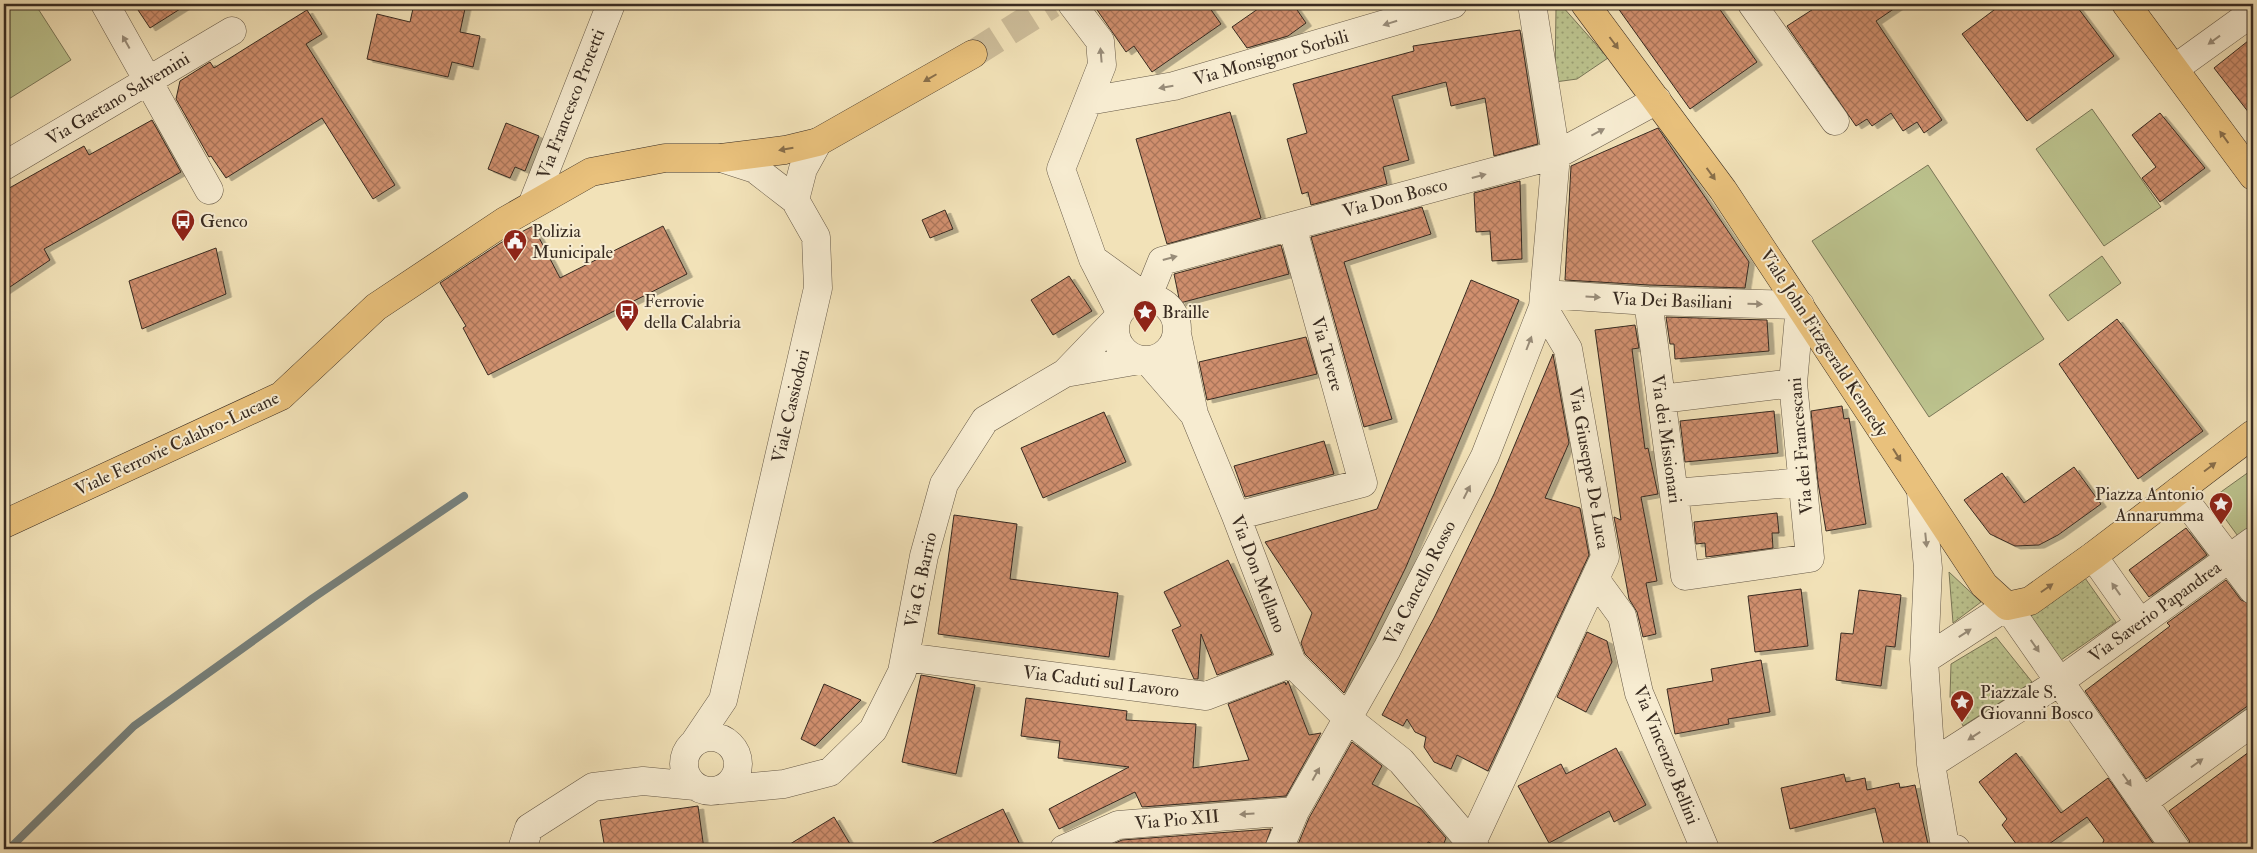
<svg xmlns="http://www.w3.org/2000/svg" width="2257" height="853" font-family="'IM FELL Double Pica',serif">
	<style>
		.grass { fill: url(#grass-dots); stroke: #7a7758 }
		.green { fill: #bcc38e; stroke: #7a7758 }
		.lines { fill: none; stroke-linecap: round; stroke-linejoin: round }
		.stream { stroke: #76817d; stroke-width: 8 }
		.building { fill: url(#building-cross-hatch); stroke: #382b21; filter: url(#shadow) }
		.major-tunnel { stroke: #cdbd9a; stroke-width: 28; stroke-dasharray: 28 14; stroke-linecap: butt }
		.minor-casing { stroke: #665947; stroke-width: 29 }
		.major-casing { stroke: #382b21; stroke-width: 29 }
		.minor { stroke: #f7ecd1; stroke-width: 28 }
		.major { stroke: #e9c17c; stroke-width: 28 }
		.oneway { fill: #988c79 }
		.oneway2 { fill: #886e4a }
		.labels { text-anchor: middle; dominant-baseline: central; stroke-width: 4; stroke-linejoin: round; paint-order: stroke }
		.street-label { font-size: 18px; fill: #382b21; stroke: #f7ecd1 }
		.poi-label { font-size: 18px; fill: #382b21; stroke: #f7ecd1; text-anchor: start }
	</style>
	<defs>
		<pattern id="grass-dots" width="8" height="8" patternUnits="userSpaceOnUse" patternTransform="scale(1.25)"><rect width="8" height="8" fill="#bcc38e"/><path d="M2 2h.1M6 6h.1" fill="none" stroke="#9a9f74" stroke-width="1.8" stroke-linecap="round"/></pattern>
		<pattern id="building-cross-hatch" width="8" height="8" patternUnits="userSpaceOnUse" patternTransform="scale(1.25)"><rect width="8" height="8" fill="#d08f6e"/><path d="M0 0l8 8M0 8l8-8" fill="none" stroke="#aa755a"/></pattern>
		<filter id="shadow"><feDropShadow dx="5.5" dy="3" stdDeviation="0" flood-color="#0004"/></filter>
	</defs>
	<rect width="100%" height="100%" fill="#f2e2b8"/>
	<filter id="stains"><feTurbulence type="fractalNoise" baseFrequency=".004" numOctaves="4"/><feColorMatrix values="0 0 0 0 .2 0 0 0 0 .09 0 0 0 0 .02 0 0 0 .5 -.17"/></filter>
	<radialGradient id="worn" r=".72"><stop offset=".6" stop-color="#630" stop-opacity="0"/><stop offset="1" stop-color="#630" stop-opacity=".3"/></radialGradient>
	<path class="grass" d="M1562 6 1608 58 1577 79 1555 82 1556 8Z
		M1949 572 1981 602 1953 623Z
		M2085 578 2116 622 2061 660 2030 616Z
		M1996 637 2032 682 1963 726 1950 697 1951 664Z"/>
	<path class="green" d="M4 4H35L71 60 4 102Z
		M2092 109 2161 207 2104 246 2036 149Z
		M1928 165 2044 339 1929 417 1812 241Z
		M2102 256 2121 283 2068 321 2049 295Z
		M2253 469V530L2240 539 2211 499Z"/>
	<g class="lines">
		<path class="stream" d="M9 849 134 726 313 598 464 496"/>
	</g>
	<path class="building" d="M134 4H188L150 28Z
		M414 4H466L460 32 480 36 473 67 452 62 448 77 367 59 377 14 410 22Z
		M1093 4H1207L1221 24 1152 72 1134 46 1126 52Z
		M1265 4H1293L1306 23 1288 36 1247 48 1232 27Z
		M1615 4H1716L1757 62 1690 109Z
		M1821 4H1901L1876 21 1942 120 1924 133 1917 122 1903 131 1891 113 1872 126 1867 119 1856 126 1787 26Z
		M2002 4H2075L2114 56 2027 121 1962 34Z
		M307 10 322 34 306 44 395 185 373 199 322 118 226 178 211 156 209 157 176 99 180 81 210 62 214 68Z
		M1520 30 1538 144 1494 156 1485 98 1451 106 1446 82 1392 96 1409 160 1383 167 1387 184 1311 205 1308 192 1302 194 1287 139 1307 133 1293 84 1414 51 1413 46Z
		M2253 37V118L2214 68Z
		M1230 112 1261 218 1167 244 1136 139Z
		M2160 113 2205 168 2160 202 2142 178 2156 167 2132 135Z
		M152 120 181 172 44 249 50 260 4 291V191L84 146 89 155Z
		M506 123 539 136 525 171 515 167 510 178 488 169Z
		M1658 128 1749 262 1745 288 1649 285 1565 280 1571 166Z
		M1520 181 1522 259 1492 261 1490 231 1476 232 1474 193Z
		M1422 207 1431 234 1344 262 1392 419 1364 427 1311 237Z
		M945 210 953 229 930 238 922 220Z
		M533 226 560 278 663 226 687 274 488 375 463 328 466 326 440 283 502 242Z
		M1281 245 1289 274 1180 303 1174 274Z
		M216 248 226 294 142 329 129 281Z
		M1069 276 1092 311 1053 335 1031 300Z
		M1471 280 1519 300 1406 567 1344 693 1305 654 1301 643 1312 613 1265 542 1377 509Z
		M1666 317 1767 320 1769 351 1675 359 1674 344H1670Z
		M2117 319 2203 431 2138 479 2059 364Z
		M1635 325 1639 348 1632 349 1645 449 1648 448 1658 494 1641 497 1657 581 1646 583 1656 634 1643 637 1637 612 1629 599 1614 517 1621 520 1595 330Z
		M1306 337 1317 374 1207 400 1199 362Z
		M1553 354 1569 443 1545 498 1580 508 1589 555 1488 771 1457 755 1451 769 1434 762 1424 747 1426 737 1415 732 1407 719 1403 726 1382 715 1434 618 1494 494Z
		M1842 406 1844 419 1849 418 1866 524 1826 531 1818 483 1811 411Z
		M1774 411 1778 453 1685 462 1680 421Z
		M1104 412 1126 462 1043 498 1021 448Z
		M1324 441 1334 474 1245 497 1234 466Z
		M2074 467 2101 504 2058 535 2039 545 2015 546 1990 534 1964 500 2002 473 2024 503Z
		M1777 513 1779 533H1772L1773 548 1706 557 1705 543 1696 544 1694 522Z
		M954 515 1017 524 1010 579 1118 593 1109 657 938 634Z
		M2186 528 2207 555 2149 597 2129 570Z
		M1228 560 1272 654 1217 675 1201 634 1198 679H1194L1172 630 1181 626 1164 592Z
		M2226 580 2241 600 2253 605V702L2146 779 2085 691 2170 626 2167 623Z
		M1801 589 1808 646 1755 652 1748 596Z
		M1859 590 1901 595 1895 647 1886 646 1881 686 1836 680 1841 633 1853 634Z
		M1587 632 1607 641 1612 662 1586 712 1557 697Z
		M1761 660 1770 712 1728 719 1729 724 1675 734 1667 689 1713 681 1711 669Z
		M921 675 975 685 956 774 902 762Z
		M1288 681 1309 735 1321 733 1286 796 1142 807 1135 792 1059 829 1049 809 1129 767 1058 758 1060 741 1021 736 1026 698 1127 711 1126 720 1196 724 1193 768 1249 760 1228 704 1285 682 1286 685Z
		M824 684 861 700 815 746 801 739Z
		M1352 742 1382 766 1372 784 1420 808 1446 838 1442 848 1428 842 1424 849H1296L1309 818Z
		M1616 748 1646 805 1614 822 1609 811 1549 843 1518 786 1561 764 1566 774Z
		M2253 749V849H2191L2189 840 2169 811Z
		M2016 753 2061 813 2108 778 2157 849H2100L2104 840 2087 817 2042 849H2020L2002 825 2007 819 1979 782Z
		M1844 774 1846 782 1865 778 1867 790 1899 783 1900 788 1915 785 1929 849H1885L1875 808 1790 829 1781 788Z
		M698 806 704 849H605L600 820Z
		M1003 809 1022 849H920Z
		M834 817 853 849H782Z
		M1271 829 1264 849H1102L1122 840Z"/>
	<g class="lines">
		<path class="major-tunnel" d="M973 54 1052 4"/>
		<g class="minor-casing">
			<path id="minor" d="M105 4 209 190
				M1072 4 1100 41 1102 65 1061 169 1093 259 1120 312
				M1752 4 1835 121
				M2174 69 2253 12
				M1088 101 1174 86 1453 4
				M4 166 232 31
				M795 200 803 169 818 142
				M532 205 611 4
				M1093 259 1147 298 1162 261 1556 155 1657 100
				M1544 294 1648 301 1800 305 1793 383 1810 558 1685 576 1648 301
				M1115 329a31 31 0 1 1 62 0a31 31 0 1 1-62 0Z
				M1177 334 1194 414 1236 516 1292 663 1347 718 1401 761 1476 849
				M1148 361 1193 413
				M1065 373 1140 360
				M1661 399 1793 383
				M2178 491 2253 590
				M1921 492 1928 568 1924 660 1931 764 1945 846 1956 849
				M1674 493 1803 482
				M1236 516 1363 483 1292 226
				M2093 556 2140 623
				M1595 579 1622 616 1639 693 1705 849
				M905 657 1206 696 1292 663
				M1924 660 2007 606 2176 849
				M684 764a27 27 0 1 1 54 0a27 27 0 1 1-54 0Z
				M694 743 723 700 818 288 816 237 795 200 755 169 721 158
				M1931 764 2059 682 2253 541
				M721 790 784 784 830 772 873 730 902 672 924 556 944 484 985 420 1065 373 1116 320
				M2143 802 2253 722
				M522 849 529 828 593 787 643 781 695 786
				M1064 849 1118 825 1295 811
				M1279 849 1295 811 1387 649 1485 456 1543 307
				M1469 849 1605 557 1568 349 1543 307 1556 155 1532 4"/>
		</g>
		<g class="major-casing">
			<path id="major" d="M1585 4 1723 190 1984 585 2007 606 2030 601 2093 556 2253 434
				M2126 4 2253 176
				M4 524 281 396 376 307 505 221 591 172 665 158H721L785 150 818 142 973 54"/>
		</g>
		<use href="#minor" class="minor"/>
		<use href="#major" class="major"/>
	</g>
	<defs><path id="oneway-solid" d="M-6-.8H1V-3.2L6.5 0L1 3.2V.8H-6Z" transform="scale(1.25)"/></defs>
	<g class="oneway">
		<use href="#oneway-solid" transform="translate(1390 23) rotate(163)"/>
		<use href="#oneway-solid" transform="translate(2214 40) rotate(144)"/>
		<use href="#oneway-solid" transform="translate(126 42) rotate(-119)"/>
		<use href="#oneway-solid" transform="translate(1101 55) rotate(-95)"/>
		<use href="#oneway-solid" transform="translate(1166 87) rotate(170)"/>
		<use href="#oneway-solid" transform="translate(1598 132) rotate(-28)"/>
		<use href="#oneway-solid" transform="translate(1479 176) rotate(-15)"/>
		<use href="#oneway-solid" transform="translate(1170 258) rotate(-15)"/>
		<use href="#oneway-solid" transform="translate(1593 297) rotate(4)"/>
		<use href="#oneway-solid" transform="translate(1755 304) rotate(1)"/>
		<use href="#oneway-solid" transform="translate(1529 343) rotate(-69)"/>
		<use href="#oneway-solid" transform="translate(1467 492) rotate(-63)"/>
		<use href="#oneway-solid" transform="translate(1926 540) rotate(84)"/>
		<use href="#oneway-solid" transform="translate(2116 589) rotate(-125)"/>
		<use href="#oneway-solid" transform="translate(1965 633) rotate(-33)"/>
		<use href="#oneway-solid" transform="translate(2035 646) rotate(55)"/>
		<use href="#oneway-solid" transform="translate(1974 736) rotate(147)"/>
		<use href="#oneway-solid" transform="translate(2197 763) rotate(-36)"/>
		<use href="#oneway-solid" transform="translate(1316 774) rotate(-61)"/>
		<use href="#oneway-solid" transform="translate(2127 780) rotate(55)"/>
		<use href="#oneway-solid" transform="translate(1247 814) rotate(177)"/>
	</g>
	<g class="oneway2">
		<use href="#oneway-solid" transform="translate(1614 43) rotate(53)"/>
		<use href="#oneway-solid" transform="translate(930 78) rotate(150)"/>
		<use href="#oneway-solid" transform="translate(2224 137) rotate(-126)"/>
		<use href="#oneway-solid" transform="translate(786 149) rotate(170)"/>
		<use href="#oneway-solid" transform="translate(1711 174) rotate(54)"/>
		<use href="#oneway-solid" transform="translate(1897 455) rotate(58)"/>
		<use href="#oneway-solid" transform="translate(2210 467) rotate(-37)"/>
		<use href="#oneway-solid" transform="translate(2047 588) rotate(-35)"/>
	</g>
	<defs>
		<g id="bus-pin" transform="scale(1.25)"><path d="M0 17L-7.5 6A9.5 9.5 0 1 1 7.5 6Z" fill="#8f2418" stroke="#f7ecd1"/><path d="M-5-6H5V4H4V6H2V4H-2V6H-4V4H-5ZM-3.5-4V0h7V-4ZM-3.5 1.2v1.5H-2V1.2ZM2 1.2v1.5H3.5V1.2Z" fill="#fff"/></g>
		<g id="civic-pin" transform="scale(1.25)"><path d="M0 17L-7.5 6A9.5 9.5 0 1 1 7.5 6Z" fill="#8f2418" stroke="#f7ecd1"/><path d="M-.6-6.5H3V-4.5H.6V-3L4-1V1h2V6H-6V1h2V-1L-.6-3ZM-1.2 2.5V6h2.4V2.5Z" fill="#fff"/></g>
		<g id="sight-pin" transform="scale(1.25)"><path d="M0 17L-7.5 6A9.5 9.5 0 1 1 7.5 6Z" fill="#8f2418" stroke="#f7ecd1"/><path d="M0-6L1.8-2.2L6-1.7L2.9 1.2L3.7 5.4L0 3.3L-3.7 5.4L-2.9 1.2L-6-1.7L-1.8-2.2Z" fill="#fff"/></g>
	</defs>
	<g fill-rule="evenodd">
		<use href="#bus-pin" x="183" y="221"/>
		<use href="#civic-pin" x="515" y="241"/>
		<use href="#bus-pin" x="627" y="311"/>
		<use href="#sight-pin" x="1145" y="312"/>
		<use href="#sight-pin" x="2221" y="504"/>
		<use href="#sight-pin" x="1962" y="702"/>
	</g>
	<g class="labels">
		<g class="street-label">
			<text transform="translate(1271 58) rotate(-16)">Via Monsignor Sorbili</text>
			<text transform="translate(118 99) rotate(-31)">Via Gaetano Salvemini</text>
			<text transform="translate(571 104) rotate(-69)">Via Francesco Protetti</text>
			<text transform="translate(1395 198) rotate(-15)">Via Don Bosco</text>
			<text transform="translate(1672 301) rotate(2)">Via Dei Basiliani</text>
			<text transform="translate(1824 343) rotate(57)">Viale John Fitzgerald Kennedy</text>
			<text transform="translate(1327 354) rotate(74)">Via Tevere</text>
			<text transform="translate(791 406) rotate(-77)">Viale Cassiodori</text>
			<text transform="translate(1666 439) rotate(82)">Via dei Missionari</text>
			<text transform="translate(177 444) rotate(-25)">Viale Ferrovie Calabro-Lucane</text>
			<text transform="translate(1801 446) rotate(-95)">Via dei Francescani</text>
			<text transform="translate(1589 468) rotate(80)">Via Giuseppe De Luca</text>
			<text transform="translate(1258 574) rotate(69)">Via Don Mellano</text>
			<text transform="translate(921 580) rotate(-78)">Via G. Barrio</text>
			<text transform="translate(1420 583) rotate(-63)">Via Cancello Rosso</text>
			<text transform="translate(2155 612) rotate(-36)">Via Saverio Papandrea</text>
			<text transform="translate(1101 682) rotate(7)">Via Caduti sul Lavoro</text>
			<text transform="translate(1666 755) rotate(68)">Via Vincenzo Bellini</text>
			<text transform="translate(1177 820) rotate(-5)">Via Pio XII</text>
		</g>
		<g class="poi-label">
			<text x="200" y="221">Genco</text>
			<text x="532" y="231">Polizia<tspan x="532" dy="21">Municipale</tspan></text>
			<text x="644" y="301">Ferrovie<tspan x="644" dy="21">della Calabria</tspan></text>
			<text x="1162" y="312">Braille</text>
			<text x="2204" y="494" text-anchor="end">Piazza Antonio<tspan x="2204" dy="21">Annarumma</tspan></text>
			<text x="1980" y="692">Piazzale S.<tspan x="1980" dy="21">Giovanni Bosco</tspan></text>
		</g>
	</g>
	<rect width="2257" height="853" fill="none" stroke="#f2e2b8" stroke-width="20"/>
	<rect x="5" y="5" width="2247" height="843" fill="none" stroke="#382b21" stroke-width="2.5"/>
	<rect x="10" y="10" width="2237" height="833" fill="none" stroke="#382b21"/>
	<rect width="100%" height="100%" filter="url(#stains)"/>
	<rect width="100%" height="100%" fill="url(#worn)"/>
</svg>
